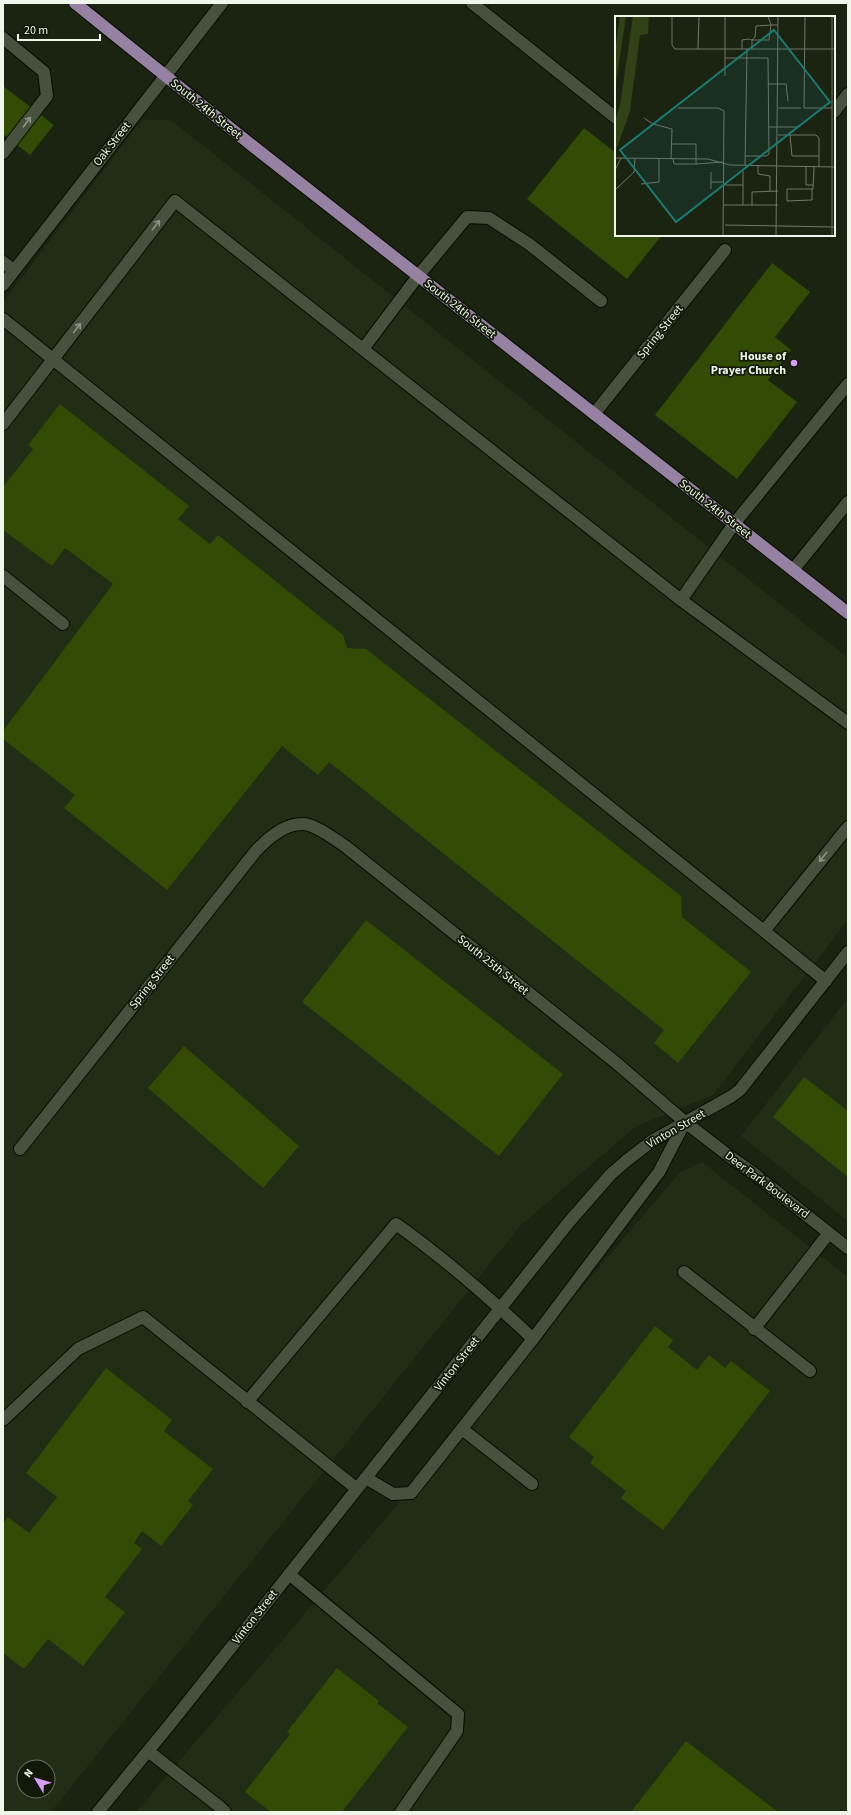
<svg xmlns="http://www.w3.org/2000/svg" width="851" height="1815" font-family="'Source Sans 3',sans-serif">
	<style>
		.built { fill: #222d15; fill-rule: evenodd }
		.building { fill: #324b05 }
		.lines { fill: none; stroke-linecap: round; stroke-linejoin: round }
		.minor-casing { stroke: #060c01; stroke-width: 14 }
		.major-casing { stroke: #060c01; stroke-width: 14 }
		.minor { stroke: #48513e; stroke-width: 12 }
		.major { stroke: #9781a2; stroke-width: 12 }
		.oneway { stroke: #8b9383 }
		.poi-dot { fill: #d79bf9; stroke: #121908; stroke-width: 1.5 }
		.labels { text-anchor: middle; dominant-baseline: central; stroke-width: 3.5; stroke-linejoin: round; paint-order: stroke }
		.street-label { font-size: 12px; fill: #f0f6ea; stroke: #121908 }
		.poi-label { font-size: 12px; font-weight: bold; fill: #f0f6ea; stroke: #121908; text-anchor: end }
		.inset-road { fill: none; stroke: #707768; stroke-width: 1 }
		.view { fill: #1a7c74; fill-opacity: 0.15; stroke: #1a7c74; stroke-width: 2 }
		.inset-edge { fill: none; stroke: #f0f6ea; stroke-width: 2 }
	</style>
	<rect width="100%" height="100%" fill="#1b2311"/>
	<path class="built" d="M142 120H171L848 658V920L713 1095 635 1127 520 1226 51 1812H3V302ZM24 1767H48V1791H24Z
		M848 998V1221L741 1136Z
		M702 1162 848 1277V1812H136L680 1172Z"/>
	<path class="building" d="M3 86 54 125 30 155 3 134Z
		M584 128 616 153V235H662L627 279 527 199Z
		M772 263 810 292 775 337 791 350 768 380 797 402 737 479 655 415Z
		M60 404 189 506 178 519 210 544 218 535 343 635 347 648 366 649 681 896 682 917 751 972 678 1063 654 1043 664 1030 329 762 318 775 282 746 167 890 64 808 75 795 3 739V731L113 584 65 548 52 566 3 530V487L33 449 28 445Z
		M366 920 563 1074 499 1156 302 1002Z
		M184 1046 299 1146 263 1188 148 1088Z
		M804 1077 848 1111V1177L773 1117Z
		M655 1326 673 1340 668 1347 697 1370 709 1355 725 1368 731 1361 770 1391 663 1530 621 1498 626 1491 590 1463 594 1457 569 1437Z
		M106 1368 172 1420 164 1431 213 1469 188 1501 193 1505 161 1546 142 1531 134 1543 142 1549 105 1597 125 1612 83 1666 48 1639 24 1669 3 1653V1523L8 1517 29 1533 57 1497 26 1473Z
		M337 1668 379 1701 377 1703 408 1727 342 1812H271L245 1792 290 1734 287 1732Z
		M686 1741 778 1812H631Z"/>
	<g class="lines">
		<g class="minor-casing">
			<path id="minor" d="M472 3 616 118
				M3 38 44 72 47 96 3 153
				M834 112 848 94
				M3 262 14 271
				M3 285 222 3
				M3 319 826 981
				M363 349 418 276 467 217 489 218 529 244 601 301
				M594 414 725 250
				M3 424 175 201 681 600 848 723
				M793 570 848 502
				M3 576 63 624
				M681 600 734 524 848 384
				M764 931 848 827
				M20 1149 255 852C268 838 289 820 309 825 322 829 334 839 345 846L614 1061 685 1122 729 1156 753 1173 848 1248
				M684 1272 810 1371
				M754 1329 829 1233
				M533 1339 659 1172 685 1122
				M247 1402 396 1224C445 1259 490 1298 533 1339L411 1493 393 1494 366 1478
				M3 1420 78 1349 143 1317 357 1489
				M462 1429 532 1484
				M289 1574 458 1714 457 1731 401 1812
				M148 1751 220 1807 225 1812
				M98 1812 171 1723 569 1222 611 1174 626 1161 652 1141 732 1096 740 1090 848 952"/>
		</g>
		<g class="major-casing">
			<path id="major" d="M75 3 254 147 848 613"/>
		</g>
		<use href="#minor" class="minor"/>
		<use href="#major" class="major"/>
	</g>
	<defs><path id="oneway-shaft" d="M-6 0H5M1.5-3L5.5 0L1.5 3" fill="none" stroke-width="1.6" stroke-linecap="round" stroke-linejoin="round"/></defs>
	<g class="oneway">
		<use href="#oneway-shaft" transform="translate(27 122) rotate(-53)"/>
		<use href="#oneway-shaft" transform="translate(156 225) rotate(-52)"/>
		<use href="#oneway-shaft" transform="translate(77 328) rotate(-52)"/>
		<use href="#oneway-shaft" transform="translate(823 857) rotate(129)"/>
	</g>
	<circle class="poi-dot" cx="794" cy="363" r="4"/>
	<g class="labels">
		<g class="street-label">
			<text transform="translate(206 109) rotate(39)">South 24th Street</text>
			<text transform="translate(112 144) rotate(-52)">Oak Street</text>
			<text transform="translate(460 309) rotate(38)">South 24th Street</text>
			<text transform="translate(660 332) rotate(-51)">Spring Street</text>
			<text transform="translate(715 509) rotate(38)">South 24th Street</text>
			<text transform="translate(493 965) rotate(39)">South 25th Street</text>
			<text transform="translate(152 982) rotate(-52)">Spring Street</text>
			<text transform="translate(676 1129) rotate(-30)">Vinton Street</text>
			<text transform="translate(767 1185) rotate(37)">Deer Park Boulevard</text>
			<text transform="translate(457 1364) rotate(-52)">Vinton Street</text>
			<text transform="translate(255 1617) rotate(-52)">Vinton Street</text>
		</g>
		<g class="poi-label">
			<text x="786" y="356">House of<tspan x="786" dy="14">Prayer Church</tspan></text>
		</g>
	</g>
	<g transform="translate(615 16)">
		<rect width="220" height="220" fill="#1b2311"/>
		<path d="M5 0H11L0 74V36ZM18 0H34L33 18 25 19 15 95 0 137V105L5 89Z" fill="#314316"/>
		<path class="inset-road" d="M57 0V29L60 33H220M110 0V42H153L154 138 151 140H130M153 0 156 9H163M190 0 189 92H217M156 9 154 24H137L140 21 141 10ZM83 33 84 0M127 33V24L134 23 137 24V33M110 60V42M153 68H171L173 85M63 92H103L109 95 108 220M163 92H186M29 102 38 108 57 113 56 143M153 111H183M163 119H201L204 122V151M175 119 177 140H204M56 128H81V148H59L58 143M0 142 93 143 115 149 163 150M81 148 108 146M130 149 132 33M143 149V158L155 160V175M163 150 220 151M191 151V169H198M0 154 6 142M128 155V189M96 156V173M96 166H109M26 168 44 166V143M109 169H128M1 173 19 156 20 142M197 173V184L172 185V173H198L199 151M109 189H163M137 189V176L163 175M110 209 220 211M161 220 163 0M217 220V0"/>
		<path class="view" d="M159 14 215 86 61 206 5 134Z"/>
		<rect width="220" height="220" class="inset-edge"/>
	</g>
	<rect width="851" height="1815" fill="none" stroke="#f0f6ea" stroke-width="8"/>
	<g transform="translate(36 1779) rotate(308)"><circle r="19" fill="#121908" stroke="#6b7162"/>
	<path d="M0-3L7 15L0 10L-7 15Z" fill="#d79bf9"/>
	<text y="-6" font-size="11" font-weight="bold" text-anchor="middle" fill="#f0f6ea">N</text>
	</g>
	<path d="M18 34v6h82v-6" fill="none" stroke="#f0f6ea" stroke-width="2"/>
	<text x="24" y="34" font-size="12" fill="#f0f6ea" stroke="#121908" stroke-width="3" paint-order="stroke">20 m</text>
</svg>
